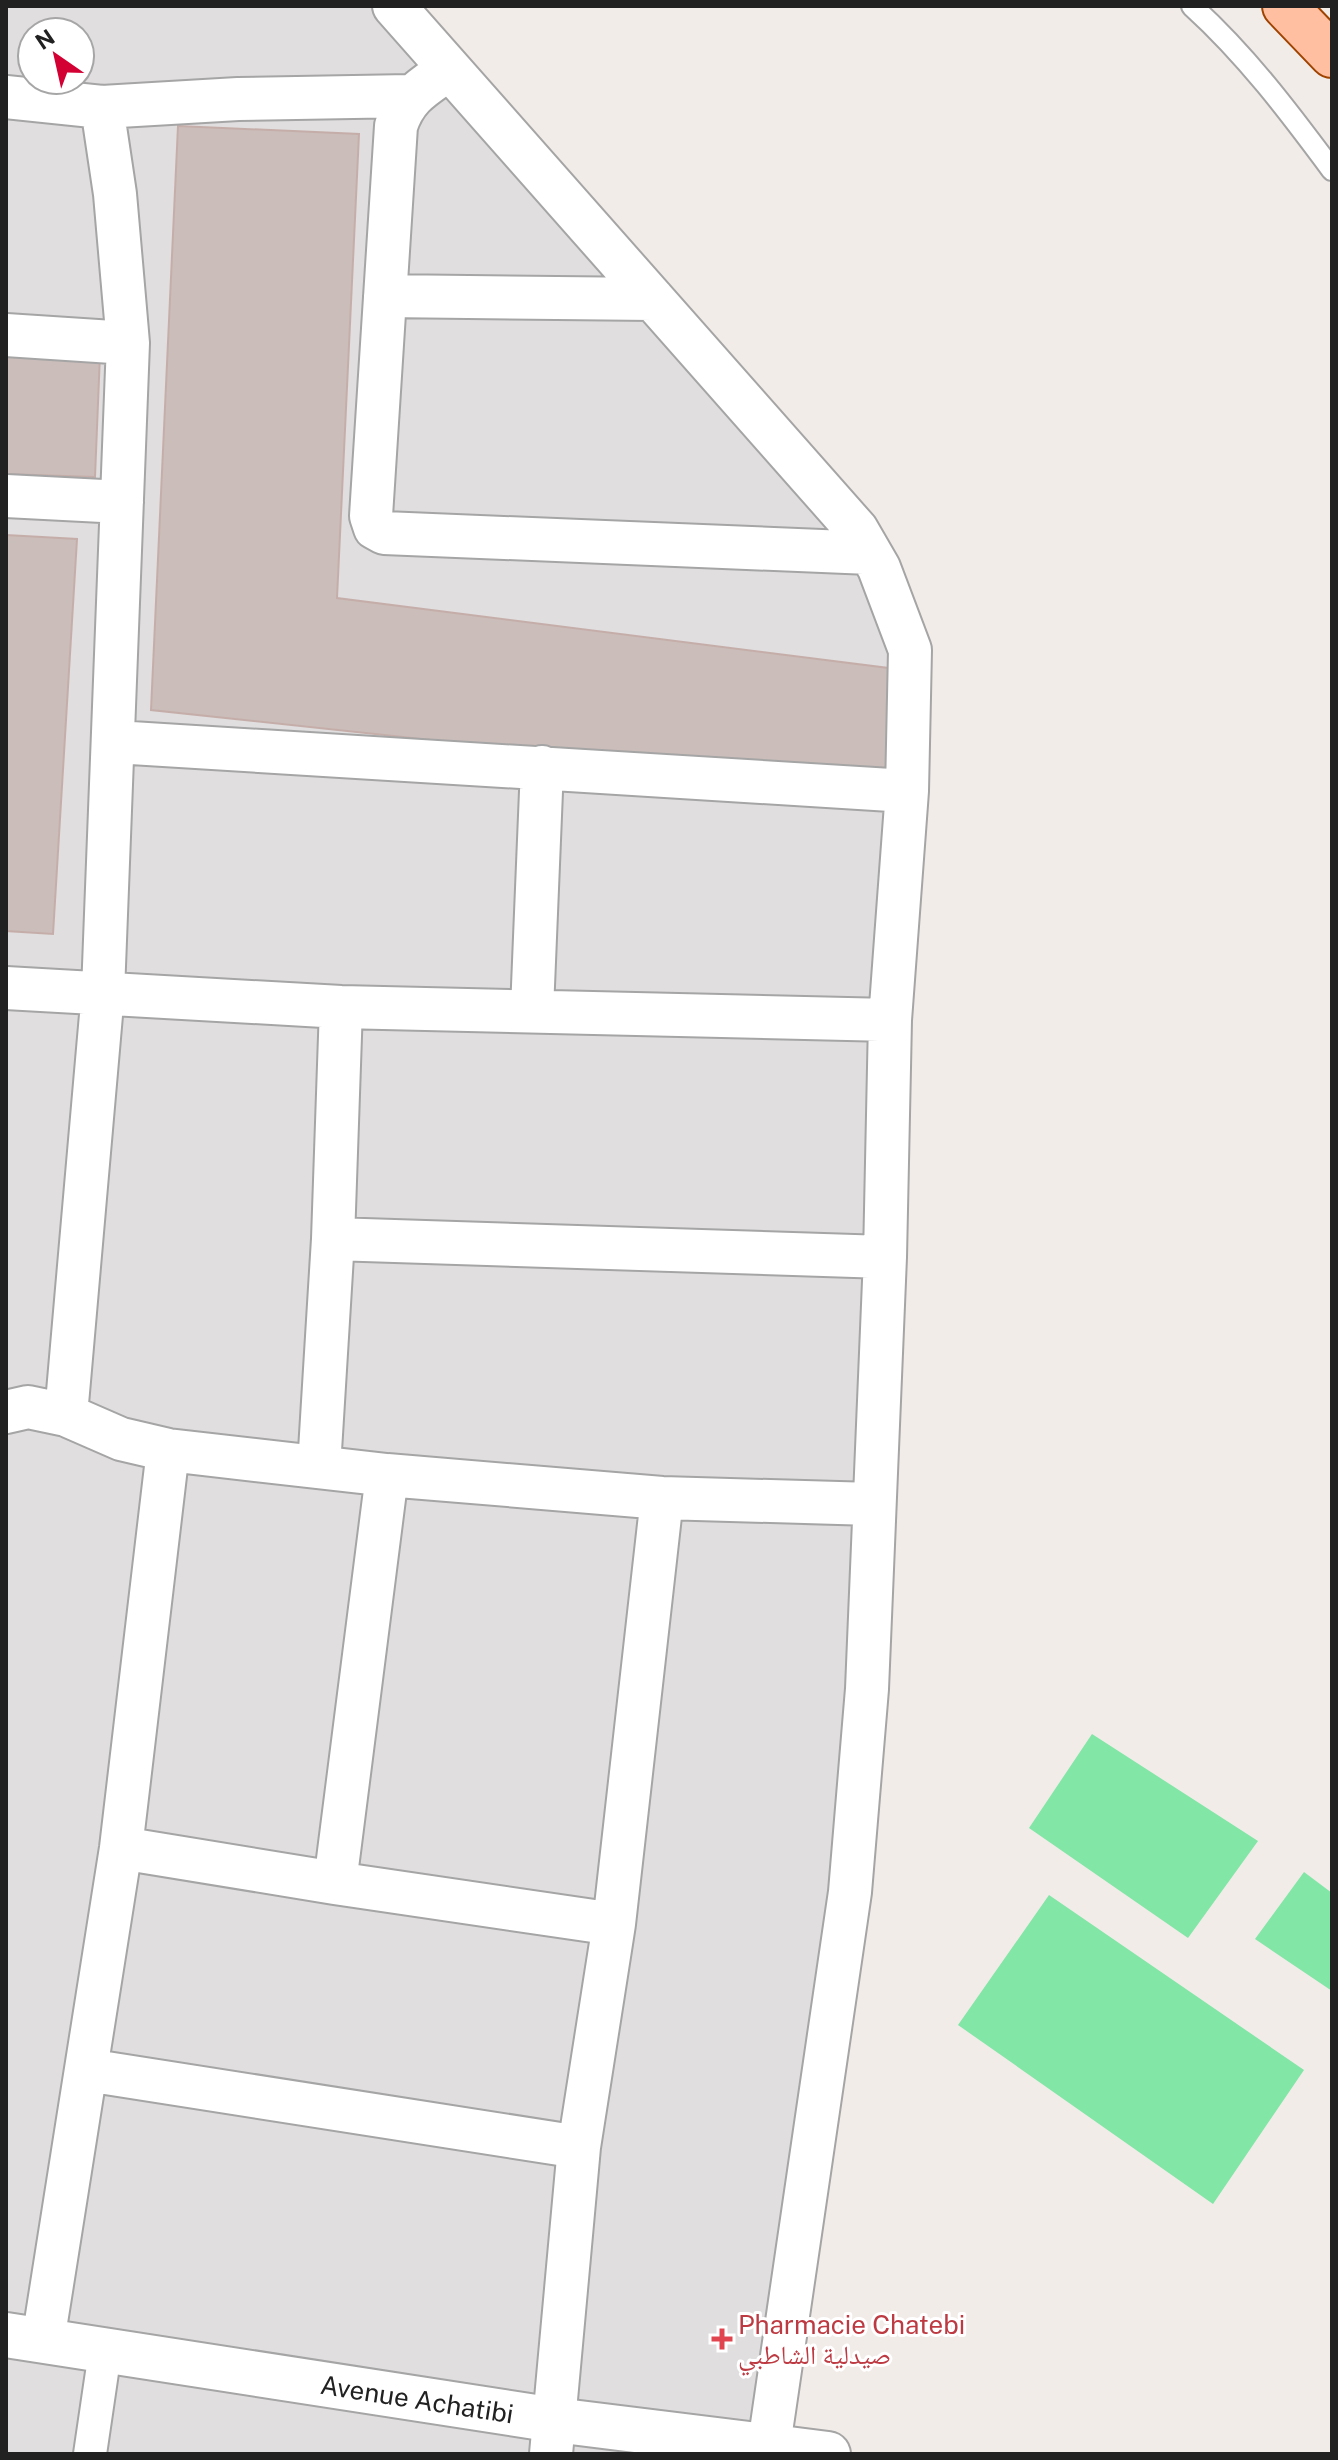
<svg xmlns="http://www.w3.org/2000/svg" width="1338" height="2460" font-family="'Public Sans','Noto Naskh Arabic',sans-serif">
	<style>
		.residential { fill: #e0dedf; fill-rule: evenodd }
		.pitch { fill: #81e6a6 }
		.building { fill: #cbbdba; stroke: #c5aea9; stroke-width: 2 }
		.lines { fill: none; stroke-linecap: round; stroke-linejoin: round }
		.service-casing { stroke: #a5a5a5; stroke-width: 24 }
		.pedestrian-casing { stroke: #a5a5a5; stroke-width: 36 }
		.minor-casing { stroke: #a5a5a5; stroke-width: 46 }
		.tertiary-casing { stroke: #a5a5a5; stroke-width: 48 }
		.primary-casing { stroke: #9f4300; stroke-width: 48 }
		.service { stroke: #fff; stroke-width: 20 }
		.pedestrian { stroke: #fff; stroke-width: 32 }
		.minor { stroke: #fff; stroke-width: 42 }
		.tertiary { stroke: #fff; stroke-width: 44 }
		.primary { stroke: #ffbfa0; stroke-width: 44 }
		.health-dot { fill: #e0444e; stroke: #fff; stroke-width: 3 }
		.labels { text-anchor: middle; dominant-baseline: central; stroke-width: 6; stroke-linejoin: round; paint-order: stroke }
		.health-label { font-size: 26px; fill: #be3a42; stroke: #fff; text-anchor: start }
		.street-label { font-size: 26px; fill: #212121; stroke: #fff }
	</style>
	<rect width="100%" height="100%" fill="#f2ece8"/>
	<path class="residential" d="M6 6H391L910 605 888 1482 785 2454H6ZM32 32H80V80H32Z"/>
	<path class="pitch" d="M1092 1734 1258 1841 1188 1938 1029 1828Z
		M1304 1872 1332 1893V1991L1255 1939Z
		M1049 1895 1304 2070 1213 2204 958 2025Z"/>
	<path class="building" d="M178 126 359 134 337 598 904 670 898 790 151 710Z
		M6 350 100 354 95 477 6 474Z
		M6 535 77 539 53 934 6 931Z"/>
	<g class="lines">
		<g class="service-casing">
			<path id="service" d="M1192 6C1246 55 1289 112 1332 170"/>
		</g>
		<g class="pedestrian-casing">
			<path id="pedestrian" d="M90 2454 105 2352"/>
		</g>
		<g class="minor-casing">
			<path id="minor" d="M394 6 857 530 879 568 910 650 907 791 890 1020 885 1257 867 1689 850 1892 769 2445
				M449 69C424 87 406 95 396 126L371 516 375 528 384 533 870 553
				M6 97 102 107 115 194 128 343 103 992 66 1415
				M102 107 238 99 410 96
				M385 296 653 299
				M6 335 128 343
				M6 496 122 502
				M115 742 907 791
				M6 988 341 1007 890 1020
				M532 1010 542 767
				M333 1239 885 1257
				M6 1412 28 1407 66 1415 121 1439 168 1450 387 1475 662 1498 873 1504
				M319 1467 333 1239 341 1007
				M121 1848 335 1883 614 1924
				M335 1883 387 1475
				M87 2070 579 2147
				M43 2341 121 1848 168 1450
				M551 2454 579 2147 614 1924 662 1498"/>
		</g>
		<g class="tertiary-casing">
			<g id="tertiary">
				<path id="s1" d="M6 2335 555 2420 828 2454"/>
			</g>
		</g>
		<g class="primary-casing">
			<path id="primary" d="M1285 6 1332 55"/>
		</g>
		<use href="#service" class="service"/>
		<use href="#pedestrian" class="pedestrian"/>
		<use href="#minor" class="minor"/>
		<use href="#tertiary" class="tertiary"/>
		<use href="#primary" class="primary"/>
	</g>
	<path class="health-dot" d="M718 2327h8v8h8v8h-8v8h-8v-8h-8v-8h8z"/>
	<g class="labels">
		<g class="health-label">
			<text x="738" y="2324">Pharmacie Chatebi<tspan x="738" dy="30">صيدلية الشاطبي</tspan></text>
		</g>
		<g class="street-label">
			<text stroke="none"><textPath href="#s1" startOffset="416">Avenue Achatibi</textPath></text>
		</g>
	</g>
	<rect width="1338" height="2460" fill="none" stroke="#212121" stroke-width="16"/>
	<g transform="translate(56 56) rotate(326)"><circle r="38" fill="#ffffff" stroke="#a6a6a6" stroke-width="2"/>
	<path d="M0-6L14 30L0 20L-14 30Z" fill="#d30034"/>
	<text y="-12" font-size="22" font-weight="bold" text-anchor="middle" fill="#212121">N</text>
	</g>
</svg>
